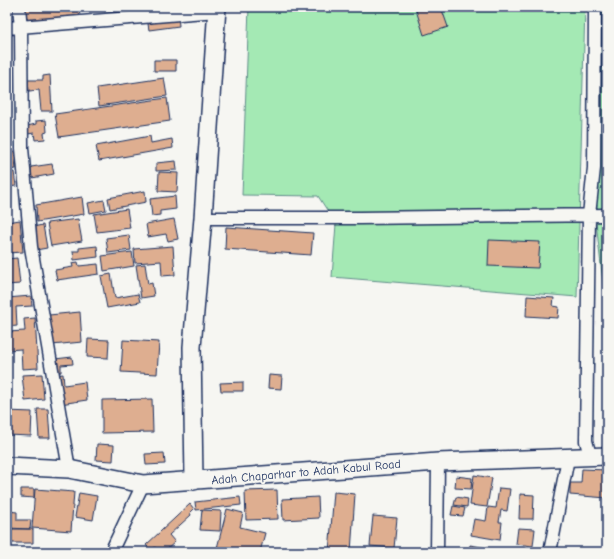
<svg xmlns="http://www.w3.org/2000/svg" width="614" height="559" font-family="'Comic Neue',sans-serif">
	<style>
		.green { fill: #a4e9b4; stroke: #608c89 }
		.building { fill: #deae90; stroke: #1b2f5e }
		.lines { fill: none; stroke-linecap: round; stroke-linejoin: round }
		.street-casing { stroke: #1b2f5e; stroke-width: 15 }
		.secondary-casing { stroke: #1b2f5e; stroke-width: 20 }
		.street { stroke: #f6f6f2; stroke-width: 12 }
		.secondary { stroke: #f6f6f2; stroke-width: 17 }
		.labels { text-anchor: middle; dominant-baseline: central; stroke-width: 4; stroke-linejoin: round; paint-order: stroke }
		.street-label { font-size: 12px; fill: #1b2f5e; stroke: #f6f6f2 }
	</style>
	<rect width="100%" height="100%" fill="#f6f6f2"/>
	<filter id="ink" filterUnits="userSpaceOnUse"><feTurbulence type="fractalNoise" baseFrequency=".025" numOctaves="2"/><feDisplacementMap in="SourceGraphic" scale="8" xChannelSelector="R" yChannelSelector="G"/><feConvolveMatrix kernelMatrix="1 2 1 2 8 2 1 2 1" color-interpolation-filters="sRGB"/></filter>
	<g filter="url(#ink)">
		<path class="green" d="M249 7H585L577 297 332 277 336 224 318 196 242 195Z
			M592 7H607V215H589Z
			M596 222H607V291H604Z"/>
		<path class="building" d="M22 7H64V10L79 9 80 16 23 21Z
			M122 7H134V10L123 11Z
			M141 7H151V11H141Z
			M415 7H441L448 27 424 35Z
			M178 16 179 26 149 30 148 24 153 23 152 19Z
			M7 54H10L12 72 7 73Z
			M154 60H176V71H154Z
			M50 75 52 111H41L39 90 29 91 28 80H43V76Z
			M164 78 167 96 99 106 97 88Z
			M7 86H10L11 113H7Z
			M167 98 170 121 59 137 55 114Z
			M46 120 47 132 44 133 45 139 35 140 34 133 28 134 27 126 36 124V121Z
			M150 136 151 143 172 139 173 148 99 161 96 146Z
			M14 151 16 169 7 170V152Z
			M176 161 177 170 156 171V163Z
			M52 164 54 174 32 178 31 167Z
			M14 172 16 186 7 187V173Z
			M159 172 178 173 177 192 158 191Z
			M145 191 146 202 110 209 108 198Z
			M175 196 176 209 160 211V215L152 216 150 199Z
			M82 197 84 214 37 222 36 205Z
			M104 200 106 210 90 213 88 203Z
			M127 209 130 228 97 232 94 214Z
			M78 219 82 241 51 246 47 223Z
			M174 219 178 239 168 241 166 234 148 237 146 224Z
			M20 220 23 252 7 253V222Z
			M43 225 47 248 36 250 32 227Z
			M226 227 313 233 311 255 225 249Z
			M129 235 131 250 108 253 106 238Z
			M489 240 540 242 538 268 488 266Z
			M97 246 98 257 74 260 73 251H79V248Z
			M173 246 175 275 162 276 161 261 135 263 134 249Z
			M132 252 134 266 104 271 102 256Z
			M17 258 20 284 7 285V259Z
			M78 262 79 266 98 264 99 274 57 280 55 270 73 267 72 263Z
			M145 264 148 284 152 283 154 296 141 298 136 265Z
			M111 274 115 298 138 294 140 302 107 308 101 276Z
			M31 296 32 306 16 307 17 326 7 327V298Z
			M527 296 554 298 553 306 559 307 558 318 526 316Z
			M80 312 82 342 52 345 49 315Z
			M35 318 38 368 22 369 21 349 7 350V332L25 331 24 319Z
			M88 339 109 340 108 358 87 357Z
			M123 340 159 342 157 374 121 372Z
			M72 357 73 364 61 365V372L56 373 55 359Z
			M42 374 44 399 25 401 22 375Z
			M63 374 64 385 85 382 87 400 60 404 56 375Z
			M269 375 282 376 281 389 268 388Z
			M243 382V391H221L220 383Z
			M7 392H8L7 411 32 412 31 436 7 435Z
			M152 399 153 432 102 433V400Z
			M37 409H48L50 438H39Z
			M97 444 114 445 113 461 96 460Z
			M164 453 165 464 146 465 145 454Z
			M582 469 607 470V498L570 495V483H581Z
			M474 475 492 478 487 507 470 505Z
			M456 476 472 478 471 489 455 488Z
			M499 488 510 489 507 511 501 510 499 522H502L500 540 471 535 474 519 486 521 488 507 496 508Z
			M21 489H34V498L21 497Z
			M35 489 74 492 71 531 32 528Z
			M277 490 278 519 246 520 245 491Z
			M334 492 355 494 351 552H329Z
			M79 493 97 496 93 520 75 517Z
			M520 494 534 495 533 519H519Z
			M240 497 241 505 196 510 195 502Z
			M318 497 319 518 283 520 282 499Z
			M456 497 468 499 467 507 454 505Z
			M190 504 194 509 190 513 191 515 169 535 175 542 164 552H159L155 547 151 551 146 545Z
			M453 506 465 508 463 516 451 515Z
			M227 509 243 513 240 527 265 533 260 552H216Z
			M202 510 221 511 220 531 200 530Z
			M8 511 17 512V520H31L30 529 7 528Z
			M373 516 397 518 394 548 370 546Z
			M518 528 535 529 533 546 516 544Z
			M7 529H33V543H7Z
			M470 545 511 552H469Z"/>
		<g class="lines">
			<g class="street-casing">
				<path id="street" d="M19 7 21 28 22 148 31 247 69 469
					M7 28 217 11
					M203 218H360L607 215
					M590 455 586 441 589 215 594 168 595 7
					M111 552 143 484
					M437 552 438 462
					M550 552 568 458"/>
			</g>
			<g class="secondary-casing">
				<path id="secondary" d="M7 466 69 469 143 484 438 462 607 456
					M194 481 192 347 203 218 217 7"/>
			</g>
			<use href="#street" class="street"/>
			<use href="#secondary" class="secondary"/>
		</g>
	</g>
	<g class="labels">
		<g class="street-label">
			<text transform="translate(306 472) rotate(-5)">Adah Chaparhar to Adah Kabul Road</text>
		</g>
	</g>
	<rect width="614" height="559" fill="none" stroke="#f6f6f2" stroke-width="24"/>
	<rect x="12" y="12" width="590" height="535" fill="none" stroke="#1b2f5e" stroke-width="1.5" filter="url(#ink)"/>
</svg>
